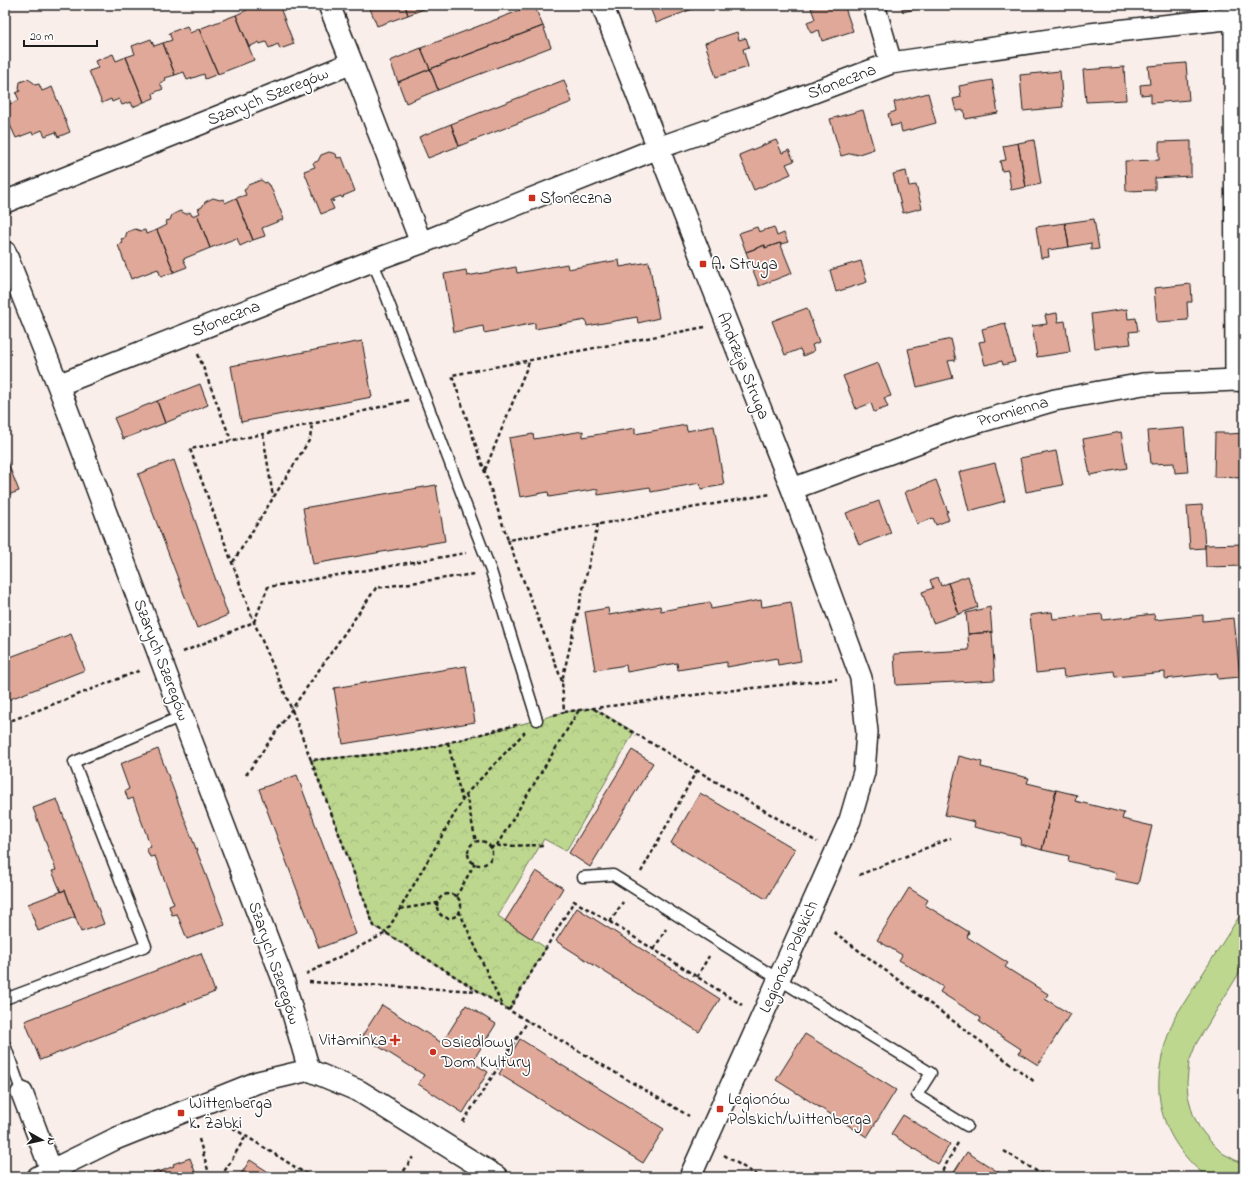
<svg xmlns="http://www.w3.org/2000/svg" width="1249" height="1182" font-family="'Indie Flower',sans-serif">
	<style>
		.park { fill: url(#park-crowns); stroke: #6c7a56 }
		.pitch { fill: #bdd78f; stroke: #6c7a56 }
		.building { fill: #e0a898; stroke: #1c1c1c }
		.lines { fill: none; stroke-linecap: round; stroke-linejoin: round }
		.service-casing { stroke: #1c1c1c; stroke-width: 13 }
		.minor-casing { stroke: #1c1c1c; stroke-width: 24 }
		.path { stroke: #1c1c1c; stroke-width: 2.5; stroke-dasharray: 4 3; stroke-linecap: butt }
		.service { stroke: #fff; stroke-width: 10 }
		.minor { stroke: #fff; stroke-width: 21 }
		.poi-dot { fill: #c8321e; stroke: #fff; stroke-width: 1.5 }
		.labels { text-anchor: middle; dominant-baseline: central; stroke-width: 3.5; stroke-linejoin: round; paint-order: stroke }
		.street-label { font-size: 17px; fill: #1c1c1c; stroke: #fff }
		.poi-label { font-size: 17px; fill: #1c1c1c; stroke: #fff; text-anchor: start }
	</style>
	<defs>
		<pattern id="park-crowns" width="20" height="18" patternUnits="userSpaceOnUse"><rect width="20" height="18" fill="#bdd78f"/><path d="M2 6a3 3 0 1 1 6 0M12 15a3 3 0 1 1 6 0" fill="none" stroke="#a2b87b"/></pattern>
	</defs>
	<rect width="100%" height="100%" fill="#f9eeea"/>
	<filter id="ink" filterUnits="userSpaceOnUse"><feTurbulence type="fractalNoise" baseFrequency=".025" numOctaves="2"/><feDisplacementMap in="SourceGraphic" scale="8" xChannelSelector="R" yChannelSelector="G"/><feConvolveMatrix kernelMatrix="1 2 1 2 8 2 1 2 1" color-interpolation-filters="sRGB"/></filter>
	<g filter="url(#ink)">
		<path class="park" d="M594 708 634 732 566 851 544 839 498 916 546 948 509 1010 374 926 311 760 420 750 537 720 564 712Z"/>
		<path class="pitch" d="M1244 909V965L1196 1044 1189 1062 1187 1082 1188 1096 1193 1114 1199 1127 1210 1141 1222 1153 1237 1161 1244 1163V1177C1235 1177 1219 1179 1210 1177 1204 1176 1191 1163 1187 1158 1149 1114 1154 1066 1175 1017Z"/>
		<path class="building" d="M245 5H279L294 44 280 49 278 44 269 48 266 42 260 44 259 42 249 47 236 15 247 10Z
			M371 5H405L408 15 377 26 369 6Z
			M405 5H434L408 15Z
			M534 5 543 26 430 69 421 48Z
			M649 5H694L695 8 656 23Z
			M820 5H844L853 31 822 41 819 30 811 33 807 22 815 19 811 8Z
			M901 5H930L903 12Z
			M236 15 254 60 218 74 199 29Z
			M187 26 190 33 199 29 218 74 205 79 204 74 187 80 184 72 175 75 163 43 172 40 169 33Z
			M543 26 551 47 438 90 430 69Z
			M737 32 739 40 746 38 749 47 743 49 748 67 716 77 705 43Z
			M151 39 154 46 163 43 175 75 165 78 166 80 160 83 163 89 153 93 154 98 144 102 126 57 135 54 132 46Z
			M421 48 430 69 398 82 390 61Z
			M113 54 116 61 126 57 144 102 133 107 131 102 122 105 119 99 112 102 111 99 102 103 89 71 98 68 95 61Z
			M1186 63 1189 100 1151 103V94L1141 95 1140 85 1150 84 1148 66Z
			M1124 67 1126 100 1086 102 1083 70Z
			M430 69 438 90 406 103 398 82Z
			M1060 71 1063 107 1023 111 1020 75Z
			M28 79 34 83 35 85 39 84 42 91 52 87 70 132 58 137 56 132 45 136 42 130 33 134 32 132 16 138 5 114V106L19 100 16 93 20 91 19 89 20 82Z
			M564 80 572 102 459 146 451 124Z
			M992 80 998 113 965 119 964 110 956 111 953 99 961 97 959 86Z
			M928 93 936 123 902 132 900 124 891 126 888 114 896 111 894 102Z
			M863 110 874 149 856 155V154H852V153L841 156 830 119Z
			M451 124 459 146 428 158 419 137Z
			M776 140 782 153 789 150 794 161 786 164 791 174 754 190 739 155Z
			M1034 140 1041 184 1026 187 1018 143Z
			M1191 141V176L1155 178V190L1126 191 1125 161 1159 160V142Z
			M1018 143 1026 187 1011 190 1008 170 1002 171 1000 161 1006 160 1003 146Z
			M329 152 336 154 337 158 342 157 355 191 343 196 344 197 342 198 341 196 333 199 334 201 333 202 332 200H330L334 209 321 214 304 171 315 167 313 163 318 161 321 155Z
			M906 171 909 186 916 185 922 208 903 213 893 174Z
			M261 180 265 183 267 182 268 185H270L284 219 262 228 265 236 253 240 236 198 246 195 244 190 246 189 248 185Z
			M213 198 220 200 223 199 225 203 236 198 253 240 240 246 237 238 210 248 197 214 200 213 198 209 202 207 205 202Z
			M180 211 186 214 190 212 192 216 197 214 210 248 183 259 187 267 174 272 157 230 167 225 166 221 170 220 172 215Z
			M1094 219 1099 249 1091 250V243L1069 247 1065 223Z
			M1065 223 1069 247 1048 250 1049 257 1041 258 1036 227Z
			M757 227 759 232 774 227 777 236 784 233 788 242 781 244 780 243 765 248V245L746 252 739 233Z
			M135 229 141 231 145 230 146 234 157 230 174 272 161 277 158 269 131 279 118 245 123 243 121 239 125 238 127 232Z
			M780 243 792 273 759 286 746 252 765 245V248Z
			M619 260 620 267 649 262 659 318 638 323 637 317 587 326 586 320 535 329V323L484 333 483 326 454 332 444 274 466 270 467 276 516 267 517 273 567 264 568 269Z
			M861 261 867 282 836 292 830 270Z
			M1191 284 1192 302H1187L1188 320 1157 322 1154 288Z
			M807 308 819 342 812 345 814 351 803 356 800 349 785 355 772 321Z
			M1127 309 1128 319 1136 318 1138 331 1129 332 1131 344 1095 348 1091 314Z
			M1057 313 1058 322 1065 321 1070 352 1037 357 1032 326 1047 324 1045 315Z
			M1005 323 1015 362 1003 365 1002 361 985 365 979 342 985 341 982 329Z
			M951 339 956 360 948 361 953 378 917 387 908 349Z
			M362 341 372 397 241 422 231 366Z
			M878 363 891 396 884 398 888 407 874 412 871 403 856 409 843 376Z
			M200 384 208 405 165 423 157 401Z
			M157 401 165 423 123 439 114 418Z
			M686 425 687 431 714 426 724 485 701 489 700 483 651 492 650 487 598 495V489L549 497 548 492 520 497 509 438 533 434 534 439 583 431V437L635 428V434Z
			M1184 428 1188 472 1175 473 1174 463 1151 464 1148 431Z
			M1121 432 1127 468 1090 475 1083 439Z
			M1215 433H1227L1229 434 1244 433V478L1214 477Z
			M1056 451 1063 485 1026 492 1020 458Z
			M5 456 19 491 5 496Z
			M174 460 228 615 197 628 138 474Z
			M995 463 1005 501 969 511 959 472Z
			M936 480 948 512H946L949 520 936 525 933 518 917 524 905 492Z
			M436 485 445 541 313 564 303 508Z
			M879 501 891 533 859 545 846 513Z
			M1202 505 1205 548 1190 549 1187 506Z
			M1244 544V566L1206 567 1205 545Z
			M968 576 978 607 959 614 948 583Z
			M938 577 941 586 948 583 959 614 933 623 922 592 933 588 930 580Z
			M761 600 762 607 791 602 801 661 778 665 777 658 727 667V662L678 670 677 663 627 672 626 665 595 670 585 612 608 608 609 615 660 606 661 611 710 602 711 609Z
			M990 607 992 632 968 634 966 613Z
			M1052 612 1053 619 1102 614 1103 620 1154 614 1155 620 1203 615V621L1234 618 1240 677 1218 679 1217 673 1165 679V672L1115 677 1114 671 1064 677 1063 670 1036 673 1030 615Z
			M992 632 995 680 896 685 894 654 969 650 968 634Z
			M71 634 85 670 5 701V659Z
			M466 666 475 722 343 744 334 688Z
			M158 749 225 925 187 939 177 914 172 915 169 906 174 904 155 856 150 857 146 848 151 847 133 798 128 800 125 791 129 789 120 764Z
			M632 750 653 763 590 867 569 853Z
			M959 756 982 762 981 767 1029 778 1027 783 1056 790 1042 850 1020 844 1021 838 974 827 975 822 945 815Z
			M297 775 356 934 319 948 259 789Z
			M1056 790 1077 795 1075 801 1124 813 1122 819 1152 826 1138 884 1115 879 1116 873 1068 861 1069 856 1042 850Z
			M700 793 795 849 766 899 671 843Z
			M57 799 104 924 81 932 65 890 61 892 52 871 56 870 33 808Z
			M536 871 563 888 532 939 505 921Z
			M909 888 928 900 925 905 969 932 967 937 1008 963 1005 967 1048 994 1045 999 1070 1014 1038 1065 1019 1053 1021 1049 979 1022 981 1018 940 992 943 987 899 960 902 955 877 940Z
			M65 890 75 917 38 931 28 904Z
			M577 908 720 999 699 1032 556 941Z
			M201 953 215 992 40 1060 25 1021Z
			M382 1005 442 1043 466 1005 496 1024 472 1062 488 1072 463 1113 418 1084 424 1075 362 1036Z
			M805 1034 896 1090 867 1137 776 1080Z
			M520 1039 664 1129 643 1163 499 1074Z
			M903 1115 950 1144 938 1164 891 1134Z
			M967 1152 1006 1177H951Z
			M190 1158 197 1177H161L159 1172 174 1166 173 1164Z
			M250 1160 276 1177H239Z
			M159 1170 161 1177H146L154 1174 153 1172Z"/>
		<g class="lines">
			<g class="service-casing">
				<path id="service" d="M372 261 379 277 491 571 537 720
					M583 877 613 875 759 967 931 1073 917 1095 967 1126
					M5 999 146 946 74 762 182 716
					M5 1045 22 1093"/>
			</g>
			<g class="minor-casing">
				<path id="minor" d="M329 5 352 63
					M602 5 792 489 861 678 867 732 864 772 850 820 690 1177
					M874 5 891 63
					M1235 17 1236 380
					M5 202 352 63 421 243
					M5 252 58 385 182 716 284 982 309 1070
					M58 385 372 261 421 243 658 148 769 109 891 63 1090 34 1244 17
					M792 489 958 428 1055 400 1143 384 1236 380 1244 381
					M22 1093 51 1170
					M38 1177 115 1139 258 1082 309 1070 359 1091 497 1177"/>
			</g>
			<path class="path" d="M705 327 452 375 508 540 771 494
				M198 354 231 440
				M408 400 312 424 190 449 254 622 292 710 311 760 349 757 420 750 520 724
				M263 434 273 497
				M485 470 530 360
				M508 540 562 681 598 524
				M233 562 310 439 312 424
				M183 652 254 622 268 587 466 553
				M594 709 817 842
				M564 712 725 691 837 679
				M554 715 564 712 562 681
				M5 723 141 670
				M448 743 462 800
				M311 760 374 926 386 933 466 794 525 732
				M246 775 376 588 474 574
				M466 794 476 842
				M468 853a12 12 0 1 1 24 0a12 12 0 1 1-24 0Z
				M497 845 500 846 545 845
				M490 848 497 845 579 710
				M641 872 697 770
				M859 875 951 838
				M437 906a12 12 0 1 1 24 0a12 12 0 1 1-24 0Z
				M456 897 475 863
				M400 909 438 903
				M459 911 502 1005
				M610 922 623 902
				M834 932 1035 1082
				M654 949 666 929
				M306 974 386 933 502 1006 689 1116
				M697 977 709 956
				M309 982 478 991
				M509 1010 574 901 610 922 742 1005
				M463 1122 528 1021
				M233 1128 311 1177
				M199 1139 210 1177
				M1004 1151 1046 1177
				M724 1155 760 1177
				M221 1177 246 1136
				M400 1177 413 1157
				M939 1177 959 1141"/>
			<use href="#service" class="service"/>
			<use href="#minor" class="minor"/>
		</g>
	</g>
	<g class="poi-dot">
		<rect x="528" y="194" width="8" height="8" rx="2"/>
		<rect x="699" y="260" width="8" height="8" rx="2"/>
		<path d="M393 1034h4v4h4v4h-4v4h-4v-4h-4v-4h4z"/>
		<circle cx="433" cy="1052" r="4"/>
		<rect x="716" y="1105" width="8" height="8" rx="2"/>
		<rect x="177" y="1109" width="8" height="8" rx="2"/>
	</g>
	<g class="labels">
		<g class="street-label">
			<text transform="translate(842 82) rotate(-21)">Słoneczna</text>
			<text transform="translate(268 97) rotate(-22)">Szarych Szeregów</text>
			<text transform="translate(226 319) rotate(-22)">Słoneczna</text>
			<text transform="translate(743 366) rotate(68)">Andrzeja Struga</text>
			<text transform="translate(1013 412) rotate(-16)">Promienna</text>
			<text transform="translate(161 660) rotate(69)">Szarych Szeregów</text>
			<text transform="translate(789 957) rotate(-66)">Legionów Polskich</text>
			<text transform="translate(274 963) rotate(71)">Szarych Szeregów</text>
		</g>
		<g class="poi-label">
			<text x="540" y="198">Słoneczna</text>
			<text x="711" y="264">A. Struga</text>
			<text x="387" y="1040" text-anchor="end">Vitaminka</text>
			<text x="441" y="1042">Osiedlowy<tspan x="441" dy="20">Dom Kultury</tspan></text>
			<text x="728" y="1099">Legionów<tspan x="728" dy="20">Polskich/Wittenberga</tspan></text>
			<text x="189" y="1103">Wittenberga<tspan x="189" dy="20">k. Żabki</tspan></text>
		</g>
	</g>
	<rect width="1249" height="1182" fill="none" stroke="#fff" stroke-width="20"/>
	<rect x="10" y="10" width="1229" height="1162" fill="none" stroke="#1c1c1c" stroke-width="1.5" filter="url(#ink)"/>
	<g transform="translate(42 1140) rotate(98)" stroke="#ffffff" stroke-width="3" paint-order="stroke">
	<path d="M0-3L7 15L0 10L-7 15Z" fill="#1c1c1c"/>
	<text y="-6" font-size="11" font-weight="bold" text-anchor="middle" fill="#1c1c1c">N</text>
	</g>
	<path d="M24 40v6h73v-6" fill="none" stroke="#1c1c1c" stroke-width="2"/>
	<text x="30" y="40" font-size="12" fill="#1c1c1c" stroke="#ffffff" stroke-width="3" paint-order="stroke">20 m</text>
</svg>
